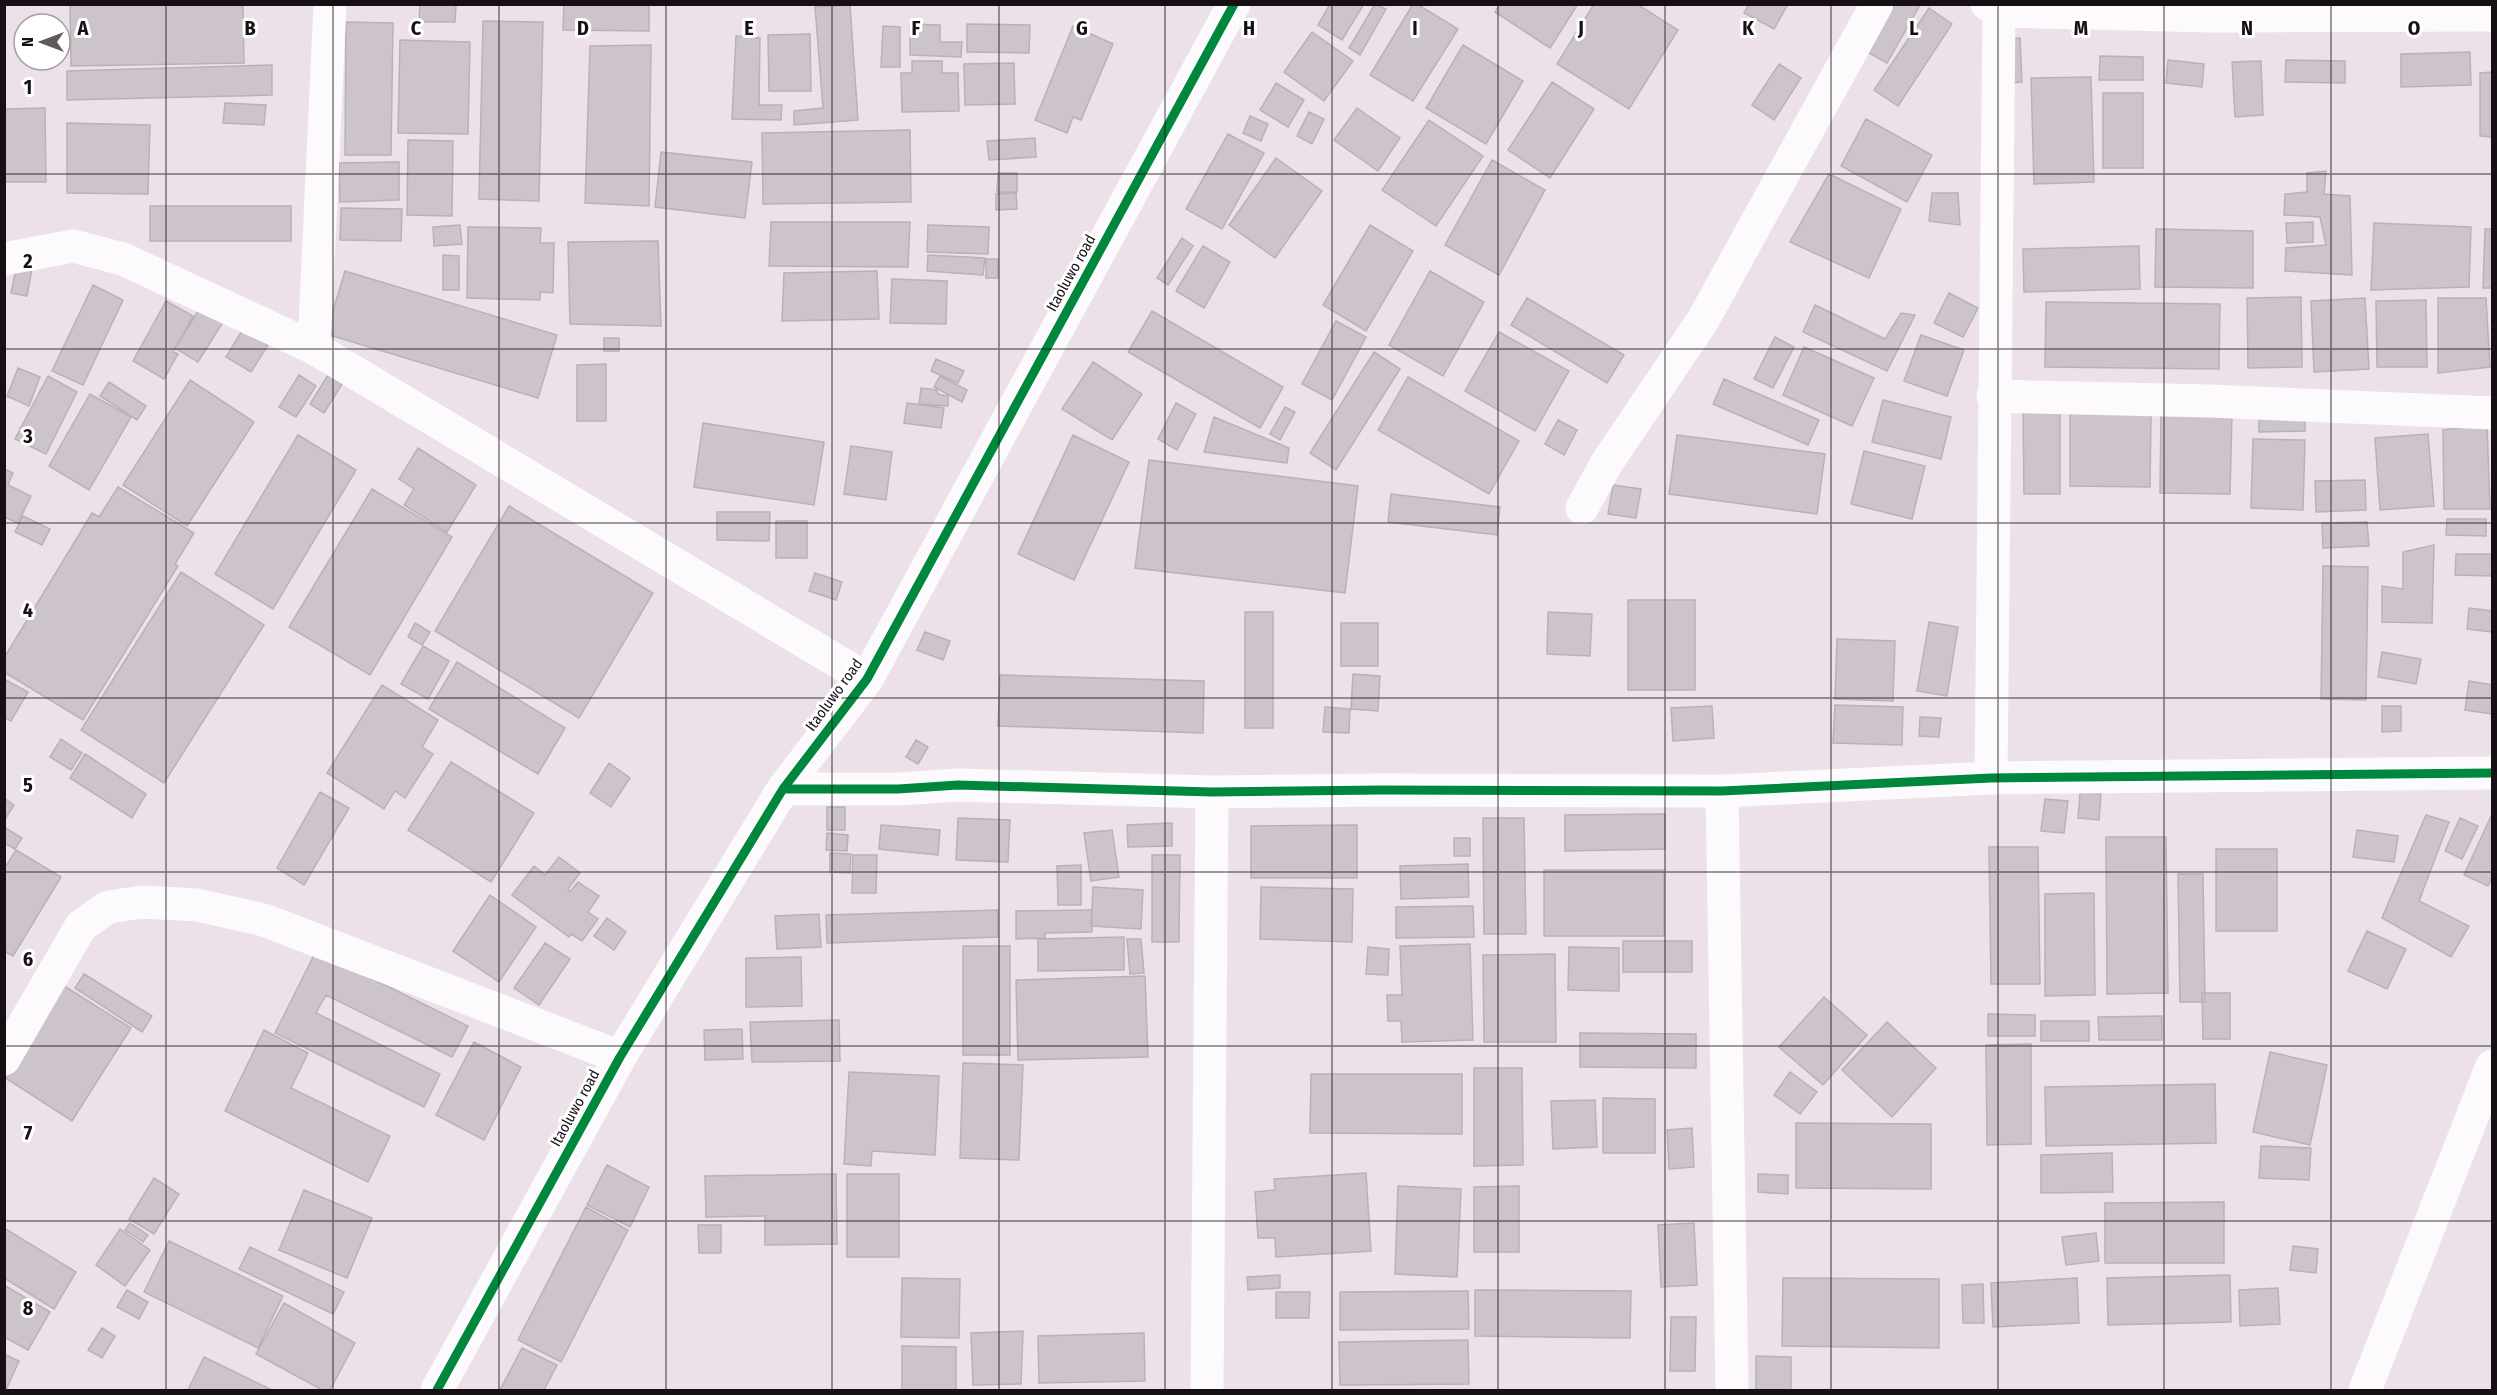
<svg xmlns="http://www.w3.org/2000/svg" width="2497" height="1395" font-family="'Fira Sans Condensed',sans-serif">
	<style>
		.building { fill: #cdc4cb; stroke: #b9b1b7; stroke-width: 1.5 }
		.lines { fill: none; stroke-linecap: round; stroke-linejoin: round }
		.minor { stroke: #fcfafc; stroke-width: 33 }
		.cycleway-casing { stroke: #fff; stroke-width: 13 }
		.cycleway { stroke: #00873e; stroke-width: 9 }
		.grid { fill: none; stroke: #160f14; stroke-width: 1.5; stroke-opacity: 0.55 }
		.labels { text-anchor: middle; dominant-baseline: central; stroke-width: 6; stroke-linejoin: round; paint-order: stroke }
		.street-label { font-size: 15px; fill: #160f14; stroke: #fff }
		.grid-label { font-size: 20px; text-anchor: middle; font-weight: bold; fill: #160f14; stroke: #fff; stroke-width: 6; stroke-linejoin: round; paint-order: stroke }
	</style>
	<rect width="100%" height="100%" fill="#ece1e9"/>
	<path class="building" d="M70 4H243L244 63 71 66Z
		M420 4H456L455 22H419Z
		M564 4H649V31L563 30Z
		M1330 4H1364L1342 40 1318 25Z
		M1375 4 1386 9 1360 55 1349 48Z
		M1413 4H1417L1458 29 1413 101 1370 75Z
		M1500 4H1578L1550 48 1495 12Z
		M1594 4H1637L1678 30 1629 109 1557 64Z
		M1749 4H1788L1774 29 1744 13Z
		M1895 4 1920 5 1887 63 1867 52Z
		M850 5 858 120 794 125V111L823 108 815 7Z
		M1929 8 1952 24 1898 106 1874 90Z
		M483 21 543 22 539 201 479 199Z
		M346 22 393 23 391 155H345Z
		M910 24 940 25V42H962L961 57 910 55Z
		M967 24 1030 25 1029 53 967 52Z
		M883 26 900 27V67H881Z
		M1073 26 1113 44 1081 120 1073 117 1067 133 1035 120Z
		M1312 32 1353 61 1324 101 1284 72Z
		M810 34 811 91H769L768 35Z
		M736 36 760 38 759 105H782L781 120 732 119Z
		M2020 38 2022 82 2008 83 2006 39Z
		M400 40 470 42 468 134 398 133Z
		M651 45 649 206 585 203 590 46Z
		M1463 45 1523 81 1486 144 1426 108Z
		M2470 52 2471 85 2401 87V54Z
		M2100 56 2143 57V80H2099Z
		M2168 60 2204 64 2202 87 2166 83Z
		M2286 60 2345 61V83L2285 82Z
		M912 61H942V73H958L959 111 902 112 901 73H912Z
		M2261 61 2263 115 2235 117 2232 62Z
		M1014 63 1015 104 965 105 964 64Z
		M1779 64 1801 78 1774 120 1752 105Z
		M272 65V95L67 100V71Z
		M2492 72V137L2480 136V73Z
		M2091 77 2094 182 2034 184 2031 78Z
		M1552 82 1594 109 1550 178 1508 150Z
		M1276 83 1304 100 1288 127 1260 110Z
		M2103 93H2143V168H2103Z
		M225 103 266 105 264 125 223 123Z
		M45 108 46 182H4V109Z
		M1357 108 1400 138 1378 171 1334 140Z
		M1309 112 1324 119 1312 144 1297 136Z
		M1250 116 1268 124 1261 141 1243 133Z
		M1866 119 1932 155 1907 202 1841 166Z
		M1429 120 1483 156 1436 226 1382 190Z
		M67 123 150 125 148 194 67 193Z
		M910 130 911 202 763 204 762 133Z
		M1228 134 1264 153 1222 229 1186 209Z
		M1035 138 1036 157 989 160 987 141Z
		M408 140 453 141 452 216 407 215Z
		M661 152 752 162 745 218 655 207Z
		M1276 158 1322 191 1275 258 1229 225Z
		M1492 160 1545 190 1499 275 1445 245Z
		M399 162V200L340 202 339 163Z
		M2326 171 2324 194 2350 196 2352 275 2285 271 2286 248 2326 245 2320 217 2284 215 2285 194 2307 192V173Z
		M998 173H1017V192H997Z
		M1829 174 1901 209 1869 278 1790 242Z
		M1016 193 1017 209 996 210V194Z
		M1932 193H1958L1960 225 1929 221Z
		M150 206H291V241H150Z
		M341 208 402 209 401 241 340 240Z
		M771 222H910L908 267 769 266Z
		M2313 222V242L2287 243 2286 223Z
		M2374 223 2471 227 2469 287 2371 290Z
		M460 225 462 244 434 246 433 227Z
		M928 225 989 227 988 254 927 252Z
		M1370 225 1413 251 1366 331 1323 305Z
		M468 227 541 228 540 243H554L553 293 540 292V300L467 298Z
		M2156 229 2253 231V288L2155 287Z
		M2485 229H2492V288H2483Z
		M1182 238 1193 246 1168 285 1157 278Z
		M658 241 661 326 570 324 568 242Z
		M1203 246 1230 262 1204 308 1176 291Z
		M2139 246 2140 289 2024 292 2023 249Z
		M443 255 459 256V290H443Z
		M928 255 985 258 983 275 927 271Z
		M986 259H998V278H986Z
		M17 265 32 269 27 296 11 293Z
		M345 271 557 335 538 398 326 334Z
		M877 271 879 319 782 321 784 273Z
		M1430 271 1484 302 1443 376 1389 345Z
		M892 279 947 281 946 324 890 323Z
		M93 285 123 300 83 385 52 371Z
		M1949 293 1978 308 1963 337 1934 323Z
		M2301 297 2302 367 2248 368 2247 298Z
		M1527 298 1624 355 1607 383 1511 325Z
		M2365 298 2369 369 2314 372 2311 301Z
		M2438 298H2486L2490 367 2438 373Z
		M2426 300 2427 367H2377L2376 301Z
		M166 301 193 316 173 352 178 354 164 379 133 361Z
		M2046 302 2220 304 2219 369 2045 367Z
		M1815 305 1885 339 1901 313 1915 315 1887 371 1803 332Z
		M200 308 223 322 198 362 175 348Z
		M1152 311 1283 387 1260 428 1128 352Z
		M1336 321 1366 337 1332 400 1302 384Z
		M243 329 268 345 251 372 226 357Z
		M1499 332 1569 371 1535 431 1465 391Z
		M1921 335 1964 350 1947 396 1904 381Z
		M1775 337 1794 347 1773 388 1754 379Z
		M604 338H619V351H604Z
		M1804 347 1874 378 1852 426 1783 395Z
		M1374 352 1400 369 1336 470 1310 453Z
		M936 359 964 371 958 383 931 371Z
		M1093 362 1142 394 1112 440 1062 409Z
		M606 364V421H577V365Z
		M18 368 40 377 29 406 7 396Z
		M299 375 316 386 296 417 279 407Z
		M328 375 342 384 324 413 310 404Z
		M48 376 77 392 46 454 15 439Z
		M940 376 967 390 962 402 934 387Z
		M1408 377 1519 441 1489 494 1378 430Z
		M1724 379 1819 420 1808 445 1713 404Z
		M190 380 254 422 187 526 123 485Z
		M109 382 146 406 137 420 100 396Z
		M921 388 937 390 938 394 948 396V406L919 404Z
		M90 394 131 417 89 490 49 466Z
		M1883 400 1951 417 1941 459 1872 442Z
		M907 403 944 408 941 428 904 423Z
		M1176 403 1196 414 1177 450 1158 439Z
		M1285 407 1295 412 1280 440 1270 434Z
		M2060 408V494H2024L2023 409Z
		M2070 412 2151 414 2150 487 2070 486Z
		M2161 414 2232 415 2230 494 2160 493Z
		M2305 414V431L2259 432V415Z
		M1214 417 1289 448 1287 463 1204 452Z
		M1558 420 1577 430 1564 455 1545 444Z
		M703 423 824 442 814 505 694 487Z
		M2487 424 2490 509H2444L2443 430Z
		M2428 434 2434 506 2380 510 2375 438Z
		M298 435 356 470 273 609 215 574Z
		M1073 435 1129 462 1074 580 1018 554Z
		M1677 435 1825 454 1817 514 1669 494Z
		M2253 439 2305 440 2303 510 2251 508Z
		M851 446 892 452 886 500 844 494Z
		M418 448 476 485 447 532 404 505 414 489 399 479Z
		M1864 451 1925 466 1912 519 1851 504Z
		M1149 460 1358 486 1345 593 1135 568Z
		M4 469 13 473 8 485 31 496 18 523 4 517Z
		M2365 480 2366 510 2316 512 2315 481Z
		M1613 485 1641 489 1636 518 1608 514Z
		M118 487 194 533 175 564 178 566 83 720 4 672V658L92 513 99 517Z
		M372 489 452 537 370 675 289 627Z
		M1391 494 1500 507 1497 535 1388 522Z
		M509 506 653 593 579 718 435 631Z
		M717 512H770L769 541 717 540Z
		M23 516 50 529 42 545 15 532Z
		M2447 519H2486V536L2446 535Z
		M776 521H807V558H776Z
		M2367 522 2369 546 2323 548 2322 523Z
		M2434 545 2432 623 2382 622V586L2403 589V552Z
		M2456 554H2492V576L2455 575Z
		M2323 566 2368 567 2366 700 2321 699Z
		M181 572 264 625 164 783 81 730Z
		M815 573 842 582 836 600 809 591Z
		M1628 600H1695V690H1628Z
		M2469 608 2492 611V632L2467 629Z
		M1245 612H1273V728H1245Z
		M1548 612 1592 614 1590 656 1547 654Z
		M1929 622 1958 627 1947 696 1917 691Z
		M415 623 430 632 422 645 408 637Z
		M1341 623H1378V666H1341Z
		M925 632 950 641 943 660 917 650Z
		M1837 639 1895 641 1893 701 1835 699Z
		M423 646 449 661 428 699 401 684Z
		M2382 652 2421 659 2416 684 2378 677Z
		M457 662 565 728 538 774 429 709Z
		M1353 674 1380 676 1378 711 1351 709Z
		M1000 675 1204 681 1203 733 998 726Z
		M4 679 28 692 11 721 4 717Z
		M2469 681 2492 685V714L2465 710Z
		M382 685 438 720 422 747 433 754 405 798 395 791 384 809 327 773Z
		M1835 705 1903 707 1902 745 1833 743Z
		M1712 706 1714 738 1673 741 1671 708Z
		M2382 706H2401V731L2382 732Z
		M1325 707 1350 709 1349 733 1323 732Z
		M1920 717 1941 718 1939 737 1919 736Z
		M61 739 82 753 71 770 50 757Z
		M916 740 928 747 918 764 906 757Z
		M85 754 146 794 132 818 70 778Z
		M451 762 534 813 491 882 408 830Z
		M609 763 630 778 611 807 590 793Z
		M320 792 349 808 304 885 277 868Z
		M2080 793 2101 794 2099 820 2078 818Z
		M4 798 14 805 4 821Z
		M2045 799 2068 801 2064 833 2041 831Z
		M827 807H845V830H827Z
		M1665 814V849L1565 851V815Z
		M2492 814V877L2488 886 2464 875Z
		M2426 815 2449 822 2419 901 2469 926 2451 957 2382 918Z
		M958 818 1010 820 1008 862 956 860Z
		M1483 818H1524L1526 934H1484Z
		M2460 818 2478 826 2462 859 2445 851Z
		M1172 823V846L1128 847 1127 825Z
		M881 825 940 830 938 855 879 849Z
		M1357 825V878H1251V826Z
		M4 827 22 838 15 849 4 843Z
		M1112 830 1119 877 1091 881 1084 833Z
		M2357 830 2398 836 2394 862 2353 857Z
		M827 833 848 835 847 851 826 850Z
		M2106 837H2166L2168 993 2107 994Z
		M1454 838H1470V856H1454Z
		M1989 847H2038L2040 984H1991Z
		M2216 849H2277V931H2216Z
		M16 850 61 877 13 956 4 951V869Z
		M830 853 851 854 850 873 830 872Z
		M853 855H877L876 893H852Z
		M1152 855H1180L1179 942H1152Z
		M559 857 580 873 568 889 570 892 578 882 599 896 588 912 598 919 582 941 571 934 569 937 512 895 534 866 545 875Z
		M1468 864 1469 897 1401 899 1400 866Z
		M1081 865V905H1058L1057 866Z
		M1544 870H1664V936H1544Z
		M2178 874H2203L2205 1002H2180Z
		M1093 887 1143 890 1141 929 1091 926Z
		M1261 887 1353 889 1352 942 1260 939Z
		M2094 893 2095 995 2045 996V894Z
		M490 895 536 927 499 982 453 951Z
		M1473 906 1474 937 1396 938V907Z
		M998 910V937L827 943 826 915Z
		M1092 910V932L1045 933V938L1016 939V911Z
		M819 914 821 947 777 949 775 916Z
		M607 918 626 932 614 950 594 936Z
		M2367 931 2406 949 2387 989 2348 971Z
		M1124 937V970L1038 971V939Z
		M1127 939H1141L1144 973 1130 974Z
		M1623 941H1692V972H1623Z
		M545 943 570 959 539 1005 514 988Z
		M1470 944 1473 1040 1402 1042 1401 1021H1388L1387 995H1402L1400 946Z
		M963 946H1010V1055H963Z
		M1368 947 1389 949 1388 975 1366 974Z
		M1569 947 1619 948V991L1568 990Z
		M316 951 468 1026 452 1057 326 995 316 1013 440 1074 424 1107 275 1033Z
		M1555 954 1556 1042H1484L1483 955Z
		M801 957 802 1006 746 1007V958Z
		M84 974 152 1016 142 1032 75 988Z
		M1145 976 1148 1057 1018 1060 1016 980Z
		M61 984 131 1028 72 1121 4 1077V1074Z
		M2202 993H2230V1039H2203Z
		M1824 997 1867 1035 1823 1085 1779 1047Z
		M1988 1014 2035 1015V1036H1988Z
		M2162 1016V1040H2099L2098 1017Z
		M839 1020 840 1061 752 1062 750 1022Z
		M2041 1021H2089V1041H2041Z
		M1887 1022 1936 1068 1892 1117 1842 1070Z
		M742 1029 743 1059 705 1060 704 1030Z
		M264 1030 308 1053 291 1088 390 1136 368 1182 225 1111Z
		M1580 1033 1696 1034V1068L1580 1067Z
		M474 1042 521 1067 484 1140 436 1115Z
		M2031 1044V1144L1987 1145 1986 1045Z
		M2270 1052 2327 1065 2310 1145 2253 1132Z
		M963 1063 1023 1065 1019 1160 960 1158Z
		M1474 1068H1522L1523 1165 1474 1166Z
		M849 1072 939 1076 935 1155 872 1151 871 1166 844 1164Z
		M1790 1072 1817 1092 1800 1114 1774 1095Z
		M1311 1074H1462V1134L1310 1133Z
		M2215 1084 2216 1143 2046 1146 2045 1087Z
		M1603 1098 1655 1099V1153H1603Z
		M1595 1100 1597 1147 1553 1149 1551 1101Z
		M1796 1123 1931 1124V1189L1796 1188Z
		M1692 1128 1694 1167 1669 1169 1667 1130Z
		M2261 1146 2311 1148 2309 1180 2259 1178Z
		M2112 1153 2113 1192 2041 1193V1155Z
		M607 1165 649 1187 630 1227 587 1205Z
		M1366 1173 1371 1251 1276 1257 1275 1238H1258L1255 1192 1275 1190 1274 1179Z
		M836 1174 837 1244 765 1245V1216L706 1217 705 1176Z
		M847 1174H899V1257H847Z
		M1758 1174 1788 1175V1194L1758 1192Z
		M154 1178 179 1194 154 1234 129 1219Z
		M1398 1186 1461 1189 1457 1277 1395 1274Z
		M1519 1186V1252H1474V1187Z
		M304 1190 372 1218 347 1278 279 1250Z
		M2224 1202V1263H2105V1203Z
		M586 1207 628 1230 561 1362 518 1340Z
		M130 1223 148 1235 143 1242 125 1230Z
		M1694 1223 1697 1285 1661 1287 1658 1225Z
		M698 1225H721V1253H699Z
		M4 1228 76 1272 54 1309 4 1278Z
		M120 1229 150 1250 125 1286 96 1265Z
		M2096 1233 2099 1261 2066 1265 2062 1237Z
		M169 1241 283 1296 258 1348 144 1292Z
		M2293 1246 2318 1249 2316 1273 2290 1270Z
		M250 1247 344 1292 333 1314 239 1269Z
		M1280 1275V1288L1248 1290 1247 1277Z
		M2230 1275 2231 1322 2108 1325 2107 1278Z
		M902 1278 960 1279 959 1338 901 1337Z
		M1783 1278 1939 1279V1348L1782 1346Z
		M2077 1278 2079 1323 1993 1327 1991 1283Z
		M1983 1284 1984 1323H1963L1962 1285Z
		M4 1285 50 1312 28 1350 4 1337Z
		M2278 1288 2280 1324 2240 1326 2239 1290Z
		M127 1290 148 1302 139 1319 117 1307Z
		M1475 1290 1631 1291 1630 1338 1475 1336Z
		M1468 1291 1469 1329 1340 1330V1292Z
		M1276 1292H1310L1309 1318H1276Z
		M284 1303 355 1343 330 1390H322L256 1354Z
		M1671 1317H1696L1695 1371H1670Z
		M102 1328 115 1336 102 1358 88 1350Z
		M1023 1331 1021 1384 973 1385 971 1333Z
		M1144 1333 1145 1381 1039 1383 1038 1336Z
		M1468 1340 1469 1384 1340 1385 1339 1342Z
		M902 1346 956 1347V1390H902Z
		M522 1348 557 1365 544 1390H500Z
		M4 1354 19 1361 6 1390H4Z
		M1756 1356 1791 1357V1390H1756Z
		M204 1357 272 1390H188Z"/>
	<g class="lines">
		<path class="minor" d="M1987 4 1999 11 2211 16 2492 15
			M4 259 73 246 123 259 314 348 867 679
			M314 348 330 4
			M1993 396 2209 401 2492 413
			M1582 508 1606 464 1703 320 1877 4
			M1991 778 1999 11
			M783 789H898L958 785 1212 792 1382 790 1722 791 1991 778 2492 773
			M1722 791 1732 1390
			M4 1059 81 926 108 907 142 902 197 905 264 920 620 1057
			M437 1390 620 1057 783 789 867 679 1234 4
			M1207 1390 1212 792
			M2365 1390 2492 1066"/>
		<g class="cycleway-casing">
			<path id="cycleway" d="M783 789H898L958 785 1212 792 1382 790 1722 791 1991 778 2492 773
				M437 1390 620 1057 783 789 867 679 1234 4"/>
		</g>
		<use href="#cycleway" class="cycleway"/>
	</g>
	<path class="grid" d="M166 4V1390M333 4V1390M499 4V1390M666 4V1390M832 4V1390M999 4V1390M1165 4V1390M1332 4V1390M1498 4V1390M1665 4V1390M1831 4V1390M1998 4V1390M2164 4V1390M2331 4V1390M4 174H2492M4 349H2492M4 523H2492M4 698H2492M4 872H2492M4 1046H2492M4 1221H2492"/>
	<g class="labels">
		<g class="street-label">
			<text transform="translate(1071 273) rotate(-61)">Itaoluwo road</text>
			<text transform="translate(834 695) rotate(-54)">Itaoluwo road</text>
			<text transform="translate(575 1108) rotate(-61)">Itaoluwo road</text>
		</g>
	</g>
	<g class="grid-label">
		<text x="83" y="35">A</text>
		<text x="250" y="35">B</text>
		<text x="416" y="35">C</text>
		<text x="583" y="35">D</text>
		<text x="749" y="35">E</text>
		<text x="916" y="35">F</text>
		<text x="1082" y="35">G</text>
		<text x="1249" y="35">H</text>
		<text x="1415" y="35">I</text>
		<text x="1581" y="35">J</text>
		<text x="1748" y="35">K</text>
		<text x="1914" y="35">L</text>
		<text x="2081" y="35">M</text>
		<text x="2247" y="35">N</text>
		<text x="2414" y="35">O</text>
		<text x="28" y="94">1</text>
		<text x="28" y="268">2</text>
		<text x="28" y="443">3</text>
		<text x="28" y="617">4</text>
		<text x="28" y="792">5</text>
		<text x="28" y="966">6</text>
		<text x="28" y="1140">7</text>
		<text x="28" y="1315">8</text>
	</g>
	<rect width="2497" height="1395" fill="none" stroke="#160f14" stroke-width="12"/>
	<g transform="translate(42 42) rotate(270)"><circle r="28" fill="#ffffff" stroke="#a29fa1" stroke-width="1.5"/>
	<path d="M0-4.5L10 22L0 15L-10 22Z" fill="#61585f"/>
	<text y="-9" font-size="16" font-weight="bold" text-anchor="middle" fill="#160f14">N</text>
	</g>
</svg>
